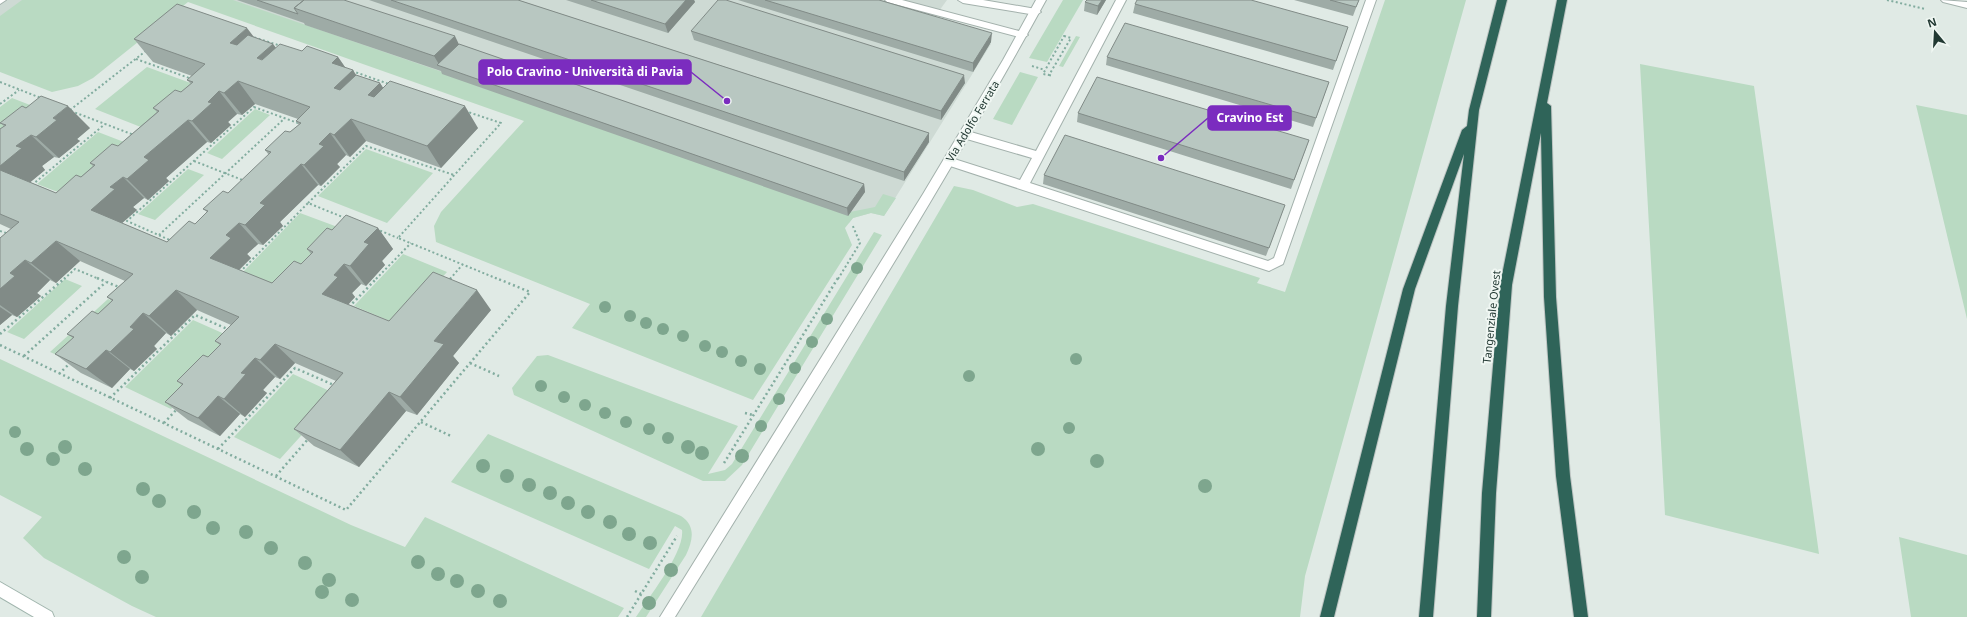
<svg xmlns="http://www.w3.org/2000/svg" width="1967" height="617" font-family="'Noto Sans',sans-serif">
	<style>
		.built { fill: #cedad4 }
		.green { fill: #b9dac2 }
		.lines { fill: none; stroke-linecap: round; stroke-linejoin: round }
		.lane-casing { stroke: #a3b1ac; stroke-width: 2 }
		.street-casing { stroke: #a3b1ac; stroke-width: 2 }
		.secondary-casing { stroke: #a0b5ad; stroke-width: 2 }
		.highway-casing { stroke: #bdc4c2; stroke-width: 2 }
		.path-far1 { stroke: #82ac9f; stroke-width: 2; stroke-dasharray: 2 2.5; stroke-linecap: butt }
		.path { stroke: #82ac9f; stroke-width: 2.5; stroke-dasharray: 2 3; stroke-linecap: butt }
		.lane { fill: #fff; fill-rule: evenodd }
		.street { fill: #fff; fill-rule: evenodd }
		.secondary { fill: #fff; fill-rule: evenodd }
		.highway { fill: #2f6459; fill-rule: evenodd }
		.tree { fill: #7ea68e }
		.wall { fill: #9eaba6; fill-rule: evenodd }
		.shaded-wall { fill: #818b87 }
		.building { fill: #b8c7c1; stroke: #818b87; fill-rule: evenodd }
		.labels { text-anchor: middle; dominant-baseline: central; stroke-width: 4; stroke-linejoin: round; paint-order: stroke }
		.street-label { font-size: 11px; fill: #223933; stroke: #f0f7f3 }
		.leader { fill: none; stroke: #7b2cbf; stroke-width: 1.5 }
		.callout-dot { fill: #7b2cbf; stroke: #f0f7f3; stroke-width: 1.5 }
		.callout { fill: #7b2cbf; stroke: #7b2cbf; stroke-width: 1.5 }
		.callout-label { font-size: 12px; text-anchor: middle; font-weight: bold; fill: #fff }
	</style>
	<rect width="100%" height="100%" fill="#e0eae5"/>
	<path class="built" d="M0 0H30L0 21Z
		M212 0H947L929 25 991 44 884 216 871 213 853 218 849 223Z"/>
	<path class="green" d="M22 0H233L850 212 875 207 883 194 896 198 884 216 871 213 853 218 845 228 852 245 753 400 572 328 590 304 436 242 434 226 441 212 524 121 188 2 93 78 78 86 52 92 0 72V16Z
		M1063 0H1083L1047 62 1029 58Z
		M1385 0H1466L1305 576 1300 617H701L954 186 973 190 1017 207 1033 204 1260 278 1257 283 1285 292Z
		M1076 36 1080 37 1063 67 1059 66Z
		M1640 64 1754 86 1819 554 1665 515Z
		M147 67 207 89 156 133 95 109Z
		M1020 72 1038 77 1012 125 993 119Z
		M12 98 48 112 0 150V107Z
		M1916 105 1967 115V319Z
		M255 109 270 115 222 159 207 153Z
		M98 132 137 147 76 199 37 184Z
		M366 149 433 173 387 223 318 196Z
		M188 169 204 175 155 220 138 214Z
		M300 213 343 229 287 289 243 272Z
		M874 232 882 235 742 465 725 481H703L514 395 512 388 537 356 548 355 738 426 708 474 725 470 732 464Z
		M403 254 447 272 399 325 354 306Z
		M65 279 82 286 24 339 7 332Z
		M108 299 123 306 66 359 50 352Z
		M193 320 238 340 171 409 125 387Z
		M0 359 351 525 405 547 425 517 624 608 618 617H156L132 606 44 558 23 538 42 517 0 495Z
		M293 374 338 395 280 459 234 437Z
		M488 434 681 516C696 526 693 540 686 555L646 617H636C648 598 685 552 682 530L675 526 649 569 451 482Z
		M1899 537 1967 555V617H1911Z"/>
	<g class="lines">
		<g class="lane-casing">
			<path id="lane" d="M885 0H902L1023 32 1028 35 1023 38 887 2Z
				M958 0H983L1036 9 1041 12 1036 15 963 3Z
				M1116 0H1126L1030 183 1268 261 1274 258 1366 0H1376L1283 264 1269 271 944 164 943 161 948 157 1020 180 1032 158 960 137 959 134 964 130 1036 151Z"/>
		</g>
		<g class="street-casing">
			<path id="street" d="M0 0H6L0 4Z
				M1036 0H1046C931 210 801 413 675 617H660L923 194 1003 60Z
				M1941 0 1967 2V8L1943 2Z"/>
		</g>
		<g class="secondary-casing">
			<path id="secondary" d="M0 582 52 612 54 617H34L0 597Z"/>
		</g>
		<g class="highway-casing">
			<path id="highway" d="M1497 0H1507L1479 110 1458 306 1433 617H1419L1446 306 1464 154 1415 289 1334 617H1320L1403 289 1462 130 1467 126 1469 110Z
				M1557 0H1567L1547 103 1551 106 1556 297 1570 476 1588 617H1574L1556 476 1544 297 1541 133 1512 285 1496 493 1491 617H1477L1482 493 1500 285Z"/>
		</g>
		<path class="path-far1" d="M1887 0 1925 9
			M250 36 281 46
			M1064 36 1071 38 1049 75 1043 74Z
			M136 59 192 79
			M1032 66 1045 70
			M352 71 389 84
			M1049 75 1053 76
			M0 82 41 98
			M0 104 19 90
			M254 107 317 130 192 250 127 221Z
			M70 110 147 50
			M71 111 134 135
			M465 111 501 123 398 238 498 279
			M194 161 245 181
			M32 185 105 124
			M308 203 366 146 454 175
			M376 229 398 238
			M0 231 9 234
			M159 235 285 118
			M240 272 308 203 345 218
			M64 279 75 269 99 279
			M376 279 411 243
			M450 279 463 264
			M838 279 860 243 852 224"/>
		<path class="path" d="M97 278 121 288
			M449 280 451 278
			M349 307 377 278
			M0 334 65 278
			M0 345 346 510 530 292 496 278
			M24 356 106 282
			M470 363 499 376
			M59 374 70 363
			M110 398 195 315 230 330
			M745 413 753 415
			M421 422 451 436
			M164 423 177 409
			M218 449 295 368 336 386
			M724 463 838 278
			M276 476 309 438
			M635 591 641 594
			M627 617 677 536"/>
		<use href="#lane" class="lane"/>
		<use href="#street" class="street"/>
		<use href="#secondary" class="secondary"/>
		<use href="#highway" class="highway"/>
	</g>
	<g class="tree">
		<circle cx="857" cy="268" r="6"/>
		<circle cx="605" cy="307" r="6"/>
		<circle cx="630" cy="316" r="6"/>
		<circle cx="827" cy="319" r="6"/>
		<circle cx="646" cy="323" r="6"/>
		<circle cx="663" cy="329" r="6"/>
		<circle cx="683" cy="336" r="6"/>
		<circle cx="812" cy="342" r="6"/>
		<circle cx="705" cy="346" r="6"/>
		<circle cx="722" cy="352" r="6"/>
		<circle cx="1076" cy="359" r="6"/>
		<circle cx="741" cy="361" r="6"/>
		<circle cx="795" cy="368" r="6"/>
		<circle cx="760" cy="369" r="6"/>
		<circle cx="969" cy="376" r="6"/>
		<circle cx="541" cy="386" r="6"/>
		<circle cx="564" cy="397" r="6"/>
		<circle cx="779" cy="399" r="6"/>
		<circle cx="585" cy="405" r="6"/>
		<circle cx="605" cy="413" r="6"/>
		<circle cx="626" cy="422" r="6"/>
		<circle cx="761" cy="426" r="6"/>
		<circle cx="1069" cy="428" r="6"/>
		<circle cx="649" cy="429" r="6"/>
		<circle cx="15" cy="432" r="6"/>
		<circle cx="668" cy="438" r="6"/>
		<circle cx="65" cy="447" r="7"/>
		<circle cx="688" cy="447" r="7"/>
		<circle cx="27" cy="449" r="7"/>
		<circle cx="1038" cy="449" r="7"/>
		<circle cx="702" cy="453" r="7"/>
		<circle cx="742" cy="456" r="7"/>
		<circle cx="53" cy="459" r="7"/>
		<circle cx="1097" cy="461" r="7"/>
		<circle cx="483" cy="466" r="7"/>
		<circle cx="85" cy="469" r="7"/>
		<circle cx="507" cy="476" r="7"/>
		<circle cx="529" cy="485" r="7"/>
		<circle cx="1205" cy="486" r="7"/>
		<circle cx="143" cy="489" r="7"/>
		<circle cx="550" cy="493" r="7"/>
		<circle cx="159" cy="501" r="7"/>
		<circle cx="568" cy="503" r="7"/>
		<circle cx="194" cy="512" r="7"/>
		<circle cx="588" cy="512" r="7"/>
		<circle cx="610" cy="522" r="7"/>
		<circle cx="213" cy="528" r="7"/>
		<circle cx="246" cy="532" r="7"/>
		<circle cx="629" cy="534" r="7"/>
		<circle cx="650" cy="543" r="7"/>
		<circle cx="271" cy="548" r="7"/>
		<circle cx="124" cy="557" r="7"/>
		<circle cx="418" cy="562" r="7"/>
		<circle cx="305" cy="563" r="7"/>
		<circle cx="671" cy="570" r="7"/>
		<circle cx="438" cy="574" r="7"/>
		<circle cx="142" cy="577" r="7"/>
		<circle cx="329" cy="580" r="7"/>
		<circle cx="457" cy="581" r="7"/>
		<circle cx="478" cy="591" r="7"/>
		<circle cx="322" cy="592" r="7"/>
		<circle cx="352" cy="600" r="7"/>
		<circle cx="500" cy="601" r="7"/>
		<circle cx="649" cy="603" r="7"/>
	</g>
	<path class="wall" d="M237 0H344L459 44 864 184 865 192 848 216 442 74 441 71 305 25 304 23Z
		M369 0H518L929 133V142L904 181Z
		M566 0H694L695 2 668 33Z
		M738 0H879L991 42 973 72Z
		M1106 0 1097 15 1084 11 1085 2Z
		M1294 0H1359L1353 16Z
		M1135 4 1348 27 1333 70 1133 13Z
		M691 31 965 83 941 120 694 40Z
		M254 38 273 44 276 48 338 57 345 67 356 75 380 83 383 88 478 128 441 168 366 141 350 157 346 155 337 164 340 167 321 186 318 185 280 222 283 226 263 245 258 244 247 254 251 258 239 270 272 283 301 264 311 254 307 249 332 230 378 228 393 249 382 261 385 265 366 286 361 284 352 293 355 297 348 304 389 321 491 310 453 356 459 363 417 415 406 411 359 467 314 446 294 429 336 381 295 363 280 379 275 377 263 390 267 393 245 417 240 414 220 436 188 420 165 402 182 385 177 381 208 357 220 345 215 341 231 325 197 310 171 336 166 333 154 346 157 349 134 371 130 369 112 388 81 373 55 354 73 338 67 334 98 314 112 301 107 297 125 281 80 261 56 283 50 280 37 293 41 296 17 317 12 315 0 325V238L11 229 0 224V129L4 126 0 123 90 128 77 139 80 141 59 158 54 157 42 166 45 170 30 182 56 193 81 177 93 166 90 163 118 146 157 112 153 108 181 92 191 84 187 80 192 76 153 62 134 39ZM255 104 298 119 296 121 299 125 290 132 265 150 269 155 228 193 203 209 207 212 195 224 167 242 122 223 137 210 133 207 144 198 148 200 169 181 166 178 207 142 211 143 231 125 228 122 237 114 242 115Z
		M1107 57 1329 82 1313 127 1106 65Z
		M1078 113 1309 140 1291 189 1077 122Z
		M1044 175 1285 205 1266 256 1043 184Z"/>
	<path class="shaded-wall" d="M686 0H694L695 2 668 33 665 24Z
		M1102 0H1106L1097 15 1098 6Z
		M247 28 264 50 247 65 230 43Z
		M992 33 991 42 973 72V63Z
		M455 36 463 53 440 66 434 56Z
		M273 44 289 66 257 58Z
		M338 57 349 73 353 70 367 92 349 110 334 88 332 63Z
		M964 75 965 83 941 120V111Z
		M238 81 255 104 242 115 224 93Z
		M380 83 394 105 368 95Z
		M219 91 237 114 228 122 231 125 211 143 192 121 208 102Z
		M68 106 90 128 77 139 80 141 59 158 36 137 53 118Z
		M465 106 478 128 441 168 427 146Z
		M351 119 366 141 350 157 334 135Z
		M188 120 207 142 166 178 169 181 148 200 127 179 144 157Z
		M330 133 346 155 337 164 340 167 321 186 304 165 319 144Z
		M929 133V142L904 181V172Z
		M31 135 54 157 42 166 45 170 21 190 0 171V166L16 146Z
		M301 164 318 185 280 222 283 226 263 245 245 225 260 203Z
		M123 177 144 198 133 207 137 210 113 231 91 210 110 187Z
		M864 184 865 192 848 216 847 208Z
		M239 223 258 244 247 254 251 258 231 278 210 258 226 235Z
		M378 228 393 249 382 261 385 265 366 286 350 266 364 242Z
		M56 241 80 261 56 283 31 263Z
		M25 260 50 280 37 293 41 296 17 317 0 305V289L10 273Z
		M344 264 361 284 352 293 355 297 340 314 322 294 334 275Z
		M176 290 197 310 171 336 149 316Z
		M477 290 491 310 453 356 459 363 417 415 400 397 434 341Z
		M0 307 12 315 0 325Z
		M143 313 166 333 154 346 157 349 134 371 110 352 130 327Z
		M275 344 295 363 280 379 260 360Z
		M106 350 130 369 112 388 86 369Z
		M255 358 275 377 263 390 267 393 245 417 224 399 241 373Z
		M389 392 406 411 359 467 340 450Z
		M218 396 240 414 220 436 198 418Z"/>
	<path class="building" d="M257 0H304L294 8 298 14Z
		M304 0H344L455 36 434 56 294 8Z
		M391 0H518L929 133 904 172Z
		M591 0H686L665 24Z
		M718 0H726L964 75 941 111 691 31Z
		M765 0H879L992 33 973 63Z
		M1087 0H1102L1098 6 1085 2Z
		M1137 0H1251L1348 27 1336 61 1135 4Z
		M1330 0H1359L1356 7Z
		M177 4 247 28 230 43 237 45 248 35 273 44 257 58 262 60 280 44 302 51 307 46 338 57 332 63 353 70 334 88 340 90 356 75 380 83 368 95 374 97 390 81 465 106 427 146 351 119 334 135 330 133 319 144 324 146 304 165 301 164 260 203 265 205 245 225 239 223 226 235 231 238 210 258 272 283 294 261 301 264 313 252 307 249 327 228 332 230 346 215 378 228 364 242 369 244 350 266 344 264 334 275 338 277 322 294 389 321 433 272 477 290 434 341 444 344 400 397 389 392 340 450 294 429 343 373 275 344 260 360 255 358 241 373 246 374 224 399 218 396 198 418 165 402 183 384 177 381 203 355 208 357 221 344 215 341 239 317 176 290 149 316 143 313 130 327 134 329 110 352 106 350 86 369 55 354 74 337 67 334 92 311 98 314 113 300 107 297 133 274 56 241 31 263 25 260 10 273 15 276 0 289V238L19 222 0 214V170L56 193 76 175 81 177 95 165 90 163 112 144 118 146 159 111 153 108 175 90 181 92 193 82 187 80 205 64 134 39ZM238 81 310 107 296 121 301 123 290 132 285 131 265 150 271 152 228 193 223 191 203 209 208 211 195 224 189 221 167 242 91 210 115 189 110 187 123 177 127 179 149 160 144 157 188 120 192 121 212 103 208 102 219 91 224 93Z
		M1125 23 1329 82 1316 118 1107 57Z
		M459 44 864 184 847 208 437 65Z
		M1097 77 1309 140 1294 180 1078 113Z
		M41 96 68 106 53 118 57 120 36 137 31 135 16 146 22 148 0 166V129L6 125 0 123 22 106 26 108Z
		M1065 135 1285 205 1269 248 1044 175Z"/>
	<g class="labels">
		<g class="street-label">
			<text transform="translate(972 121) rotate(-59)">Via Adolfo Ferrata</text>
			<text transform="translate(1491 317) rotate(-84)">Tangenziale Ovest</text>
		</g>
	</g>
	<path class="leader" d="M727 101L691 72M1161 158L1208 118"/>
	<g class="callout-dot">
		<circle cx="727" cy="101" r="4"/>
		<circle cx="1161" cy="158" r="4"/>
	</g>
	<g class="callout">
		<rect x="479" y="60" width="212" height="24" rx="4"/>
		<rect x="1208" y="106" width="83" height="24" rx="4"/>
	</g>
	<g class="callout-label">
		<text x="585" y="76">Polo Cravino - Università di Pavia</text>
		<text x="1250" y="122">Cravino Est</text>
	</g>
	<g transform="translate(1935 32) rotate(342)" stroke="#f0f7f3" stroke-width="3" paint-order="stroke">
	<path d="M0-3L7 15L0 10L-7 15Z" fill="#223933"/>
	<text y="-6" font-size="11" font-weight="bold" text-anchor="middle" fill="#223933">N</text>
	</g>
</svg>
